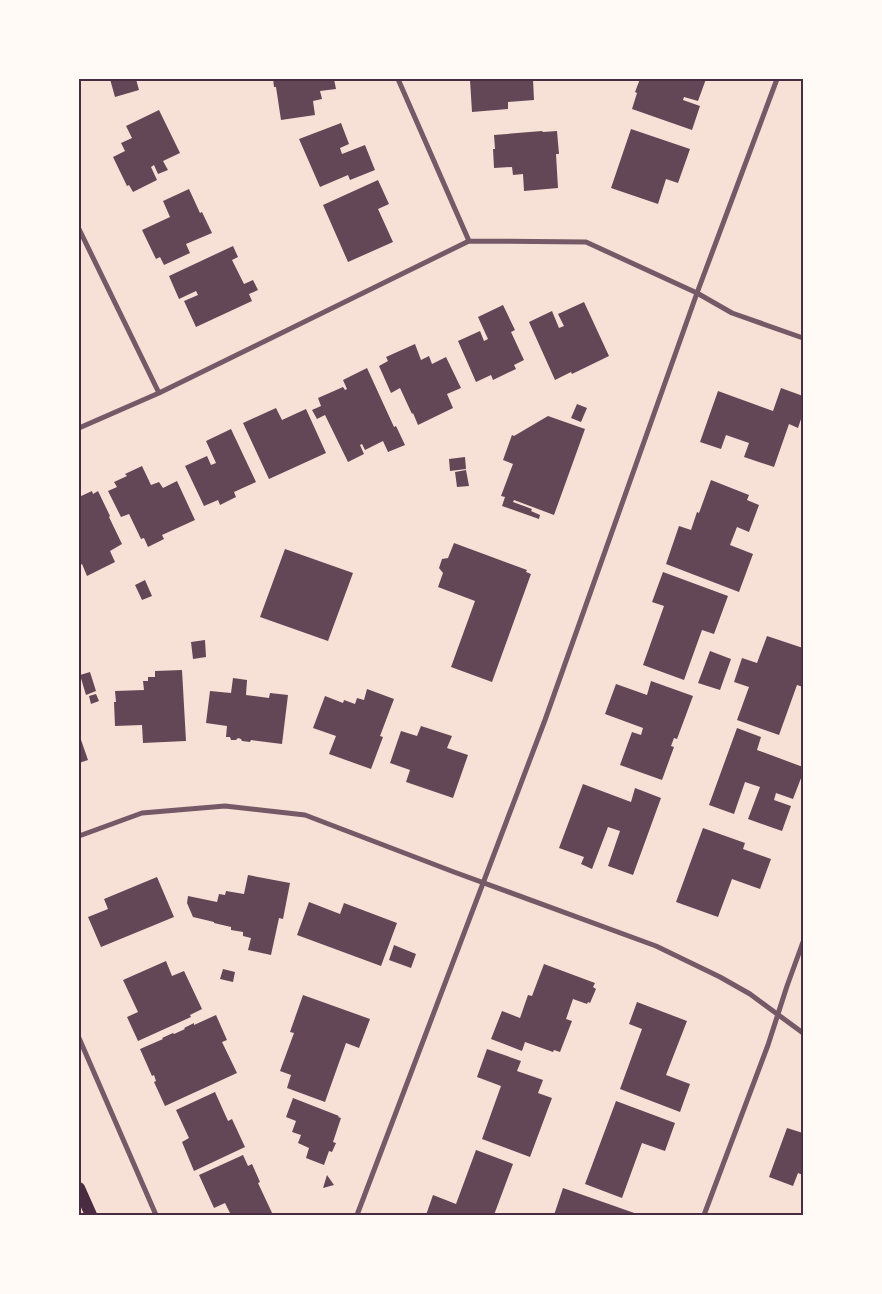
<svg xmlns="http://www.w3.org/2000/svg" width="882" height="1294" font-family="Jost,sans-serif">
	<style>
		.building { fill: #644757 }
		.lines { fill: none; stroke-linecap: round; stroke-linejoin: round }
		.minor { stroke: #755966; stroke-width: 5 }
		.primary { stroke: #4a2c40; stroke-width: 12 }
		.neatline { fill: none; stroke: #4a2c40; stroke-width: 2 }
	</style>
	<rect width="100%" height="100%" fill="#f7e1d7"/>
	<path class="building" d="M110 79H136L139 90 115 97Z
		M273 79H334L336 89 320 91 322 99 313 101 315 115 281 120 276 87H274Z
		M485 79H533L534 100 508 102V109L472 112 470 80Z
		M640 79H706L698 101 684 97 683 100 700 106 692 130 632 109 637 93 635 92Z
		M159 110 180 153 163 161 168 170 158 174 154 165 151 167 157 180 133 192 129 185 127 186 113 157 125 151 121 143 132 138 126 126Z
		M341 123 349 144 340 148 342 154 365 145 375 170 350 180 348 175 320 187 299 139Z
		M631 129 690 149 678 183 666 179 658 204 611 188Z
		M542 131 543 132 557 131 559 154H556L558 188 524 191 523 174 513 175 512 167 494 168 493 149H495L494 135Z
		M378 180 389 204 378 209 393 242 348 262 323 205Z
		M189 189 200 213 202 212 212 233 186 244 190 253 164 265 160 257 156 259 142 230 170 217 163 201Z
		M233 246 238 257 232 260 244 284 253 280 258 290 249 294 252 301 196 327 184 301 198 295 196 291 179 299 169 276Z
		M584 302 609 356 572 374 571 372 555 380 529 322 552 311 559 328 564 326 558 314Z
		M503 305 515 330 511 332 524 360 514 365 516 369 493 380 491 375 476 382 458 341 480 331 484 341 488 339 478 317Z
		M415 344 421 360 429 356 432 364 446 357 461 388 447 394 453 408 418 425 413 413 412 414 400 388 391 393 379 366 388 361 386 357Z
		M367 368 394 427 396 426 405 445 388 452 383 441 365 450 362 444 360 445 364 454 348 462 325 415 317 419 312 410 321 406 318 398 343 387 345 390 347 389 343 380Z
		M781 388 803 396V413L798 428 789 424 774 467 744 457 749 443 726 435 721 449 700 442 718 391 773 411Z
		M577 404 587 408 581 422 571 418Z
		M276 408 282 420 306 409 326 453 269 479 243 423Z
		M548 416 585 429 554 515 514 500 513 502 532 509 531 511 540 515 539 519 502 506 505 497 501 496 513 464 503 460 512 435 514 436Z
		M231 429 256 482 234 492 236 497 220 505 218 500 204 506 185 466 207 456 211 465 216 463 206 441Z
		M465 457 466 469 450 471 449 459Z
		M142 466 151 485 159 482 163 488 177 481 195 520 162 535 164 539 148 547 144 538 141 539 129 514 121 517 108 491 117 487 114 482 127 476 125 474Z
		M466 470 469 486 457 487 455 472Z
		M711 480 749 495 747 500 759 505 749 532 737 527 730 545 753 554 739 592 666 564 679 526 691 530 697 512 699 513Z
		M92 491 93 494 98 491 110 516 109 517 122 544 110 551 115 562 87 576 82 564 79 566V497Z
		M454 543 527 570 526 572 531 574 492 682 451 667 475 601 438 587 443 573 439 568 442 559 448 558Z
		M285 549 353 573 328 641 260 617Z
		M663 572 728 596 714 634 702 630 684 680 643 665 664 606 652 602Z
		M145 580 152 596 142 600 135 585Z
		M767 636 803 648V687L797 685 779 735 737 720 749 687 734 682 742 658 757 663Z
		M205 640 206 657 193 659 191 642Z
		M710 651 731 659 720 690 698 683Z
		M182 670 186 741 143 743 142 725 115 726 114 702H116L115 691 144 690 143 681H148V677H155V671Z
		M90 672 96 691 86 695 80 675Z
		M233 678 247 680 246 695 269 698 270 693 288 695 282 744 251 740 250 742 242 741 241 739 238 738 236 740H231L230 737H226L227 726 206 723 210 691 231 693Z
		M651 681 693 696 677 739 674 738 671 746 674 747 662 780 620 765 632 732 641 735 643 728 605 714 616 684 647 695Z
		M367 689 394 699 380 736 383 737 371 769 329 754 336 736 313 728 325 696 343 703 344 700 355 704 357 698 364 700Z
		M96 694 99 701 91 704 89 696Z
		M421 726 452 736 447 748 468 755 453 798 406 782 410 770 390 763 401 731 417 736Z
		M737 728 761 737 757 750 803 767V773L793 799 776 793 774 800 791 806 782 831 748 819 760 787 745 782 734 814 709 805Z
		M79 734 88 760 79 763Z
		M583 784 631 802 635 788 661 798 633 875 608 866 620 831 608 827 592 869 581 864 584 857 559 848Z
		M703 828 745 843 743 849 771 859 760 889 732 879 718 917 676 902Z
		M248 875 290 883 283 919 279 918 271 955 248 950 251 938 243 936V932L231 930V927L214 923V922L193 917 187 903 188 896 217 902 219 894 225 895 226 891 244 894Z
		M157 877 174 917 101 947 88 917 108 909 104 899Z
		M309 902 340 914 344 903 397 923 381 966 297 935Z
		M394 945 416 954 411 968 389 960Z
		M166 961 172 976 184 971 202 1009 190 1015 191 1017 138 1041 127 1017 138 1012 123 980Z
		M544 964 595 983 593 987 596 989 590 1003 588 1002 587 1004 573 999 566 1019 572 1021 560 1052 554 1050 553 1052 525 1042 522 1051 491 1039 502 1011 520 1018 528 995 532 996Z
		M223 969 235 972 233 982 220 979Z
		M303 995 370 1019 359 1048 346 1043 325 1102 287 1088 291 1075 280 1071 294 1033 290 1032Z
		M637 1002 687 1021 666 1075 690 1084 680 1112 620 1089 642 1029 629 1024Z
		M216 1015 227 1040 222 1042 237 1073 165 1106 154 1082 156 1081 154 1075 152 1076 140 1049 163 1039 162 1038 173 1033 174 1034 185 1029 184 1028 194 1023V1025Z
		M487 1049 521 1061 517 1071 543 1080 538 1093 552 1098 530 1157 482 1139 501 1086 477 1077Z
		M215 1092 228 1121 232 1119 245 1147 194 1171 182 1142 189 1138 176 1110Z
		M293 1098 339 1116 338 1117 341 1118 333 1142 336 1143 332 1152 329 1151 324 1165 306 1158 309 1148 298 1143 301 1135 292 1132 296 1121 286 1117Z
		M616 1101 675 1123 665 1151 642 1143 622 1198 585 1184Z
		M787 1128 803 1133V1175L798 1173 793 1186 769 1177Z
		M476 1150 513 1164 494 1215H426L433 1195 456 1204Z
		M243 1155 248 1166 252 1164 260 1182 258 1183 273 1215H231L225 1203 214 1208 199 1175Z
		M327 1175 334 1185 323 1188Z
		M563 1188 640 1215H554Z"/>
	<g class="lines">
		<path class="minor" d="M398 79 469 241
			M79 229 159 393
			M79 428 159 393 469 241 586 242 697 293 732 313 803 338
			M79 836 142 813 225 806 305 815 454 872 656 946 720 977 750 994 803 1033
			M79 1038 156 1215
			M357 1215 545 720 697 293 777 79
			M704 1215 768 1045 787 986 803 942"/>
		<path class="primary" d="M79 1188 91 1215"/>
	</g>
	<rect width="882" height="1294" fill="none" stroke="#fffaf5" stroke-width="160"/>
	<rect x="80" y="80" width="722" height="1134" class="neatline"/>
</svg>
